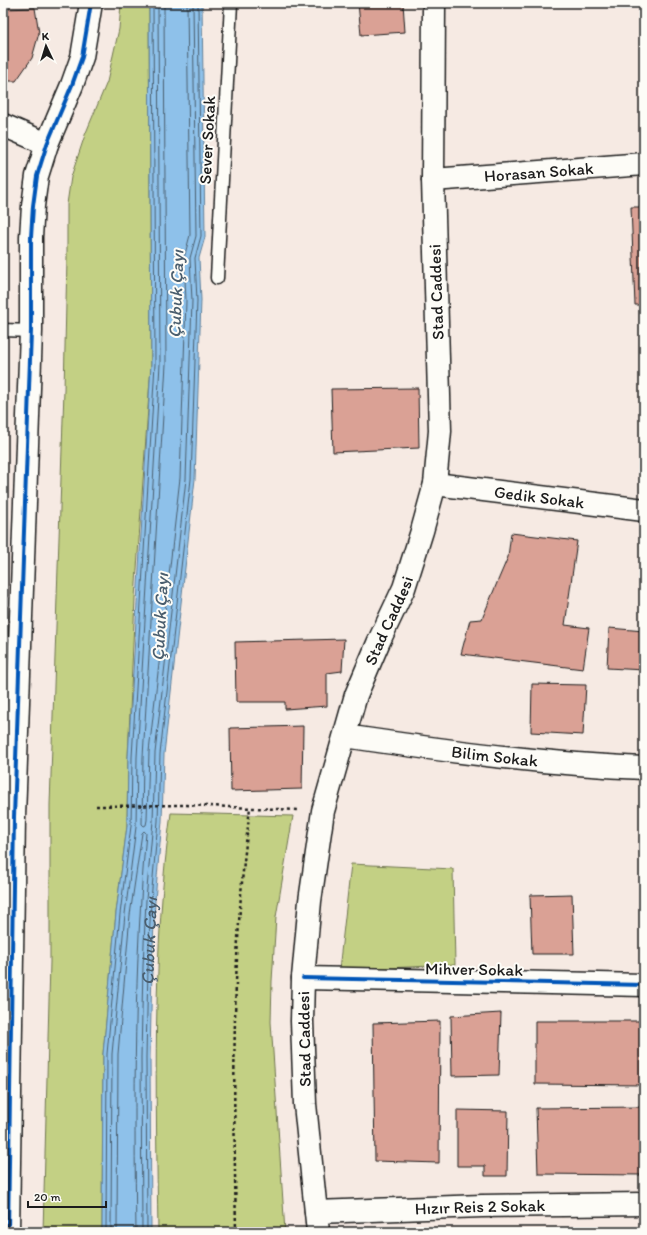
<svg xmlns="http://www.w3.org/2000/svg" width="647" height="1235" font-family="Itim,sans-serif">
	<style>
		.green { fill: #c3d084; stroke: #707650 }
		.water { fill: #8ec1ea; stroke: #607f98 }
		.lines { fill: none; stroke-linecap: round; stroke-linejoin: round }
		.shore { stroke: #4a5e6e; stroke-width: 1 }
		.building { fill: #daa195; stroke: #1c1c1c }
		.service-casing { stroke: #1c1c1c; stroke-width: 15 }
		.minor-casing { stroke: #1c1c1c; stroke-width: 25 }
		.tertiary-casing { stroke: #1c1c1c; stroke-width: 25 }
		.secondary-casing { stroke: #1c1c1c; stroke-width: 25 }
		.path { stroke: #1c1c1c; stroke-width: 2.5; stroke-dasharray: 3 3; stroke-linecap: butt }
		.service { stroke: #fdfcf7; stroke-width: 12 }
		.minor { stroke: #fdfcf7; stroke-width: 22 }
		.tertiary { stroke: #fdfcf7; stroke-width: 22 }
		.secondary { stroke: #fdfcf7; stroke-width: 22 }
		.cycleway-casing { stroke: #fdfcf7; stroke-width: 6 }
		.cycleway { stroke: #0057b8; stroke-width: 4 }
		.labels { text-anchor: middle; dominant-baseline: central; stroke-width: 4; stroke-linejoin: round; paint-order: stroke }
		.street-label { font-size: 17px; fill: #1c1c1c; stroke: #fdfcf7 }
		.water-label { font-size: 18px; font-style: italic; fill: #4a5e6e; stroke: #fdfcf7 }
	</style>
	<rect width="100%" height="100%" fill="#f6eae3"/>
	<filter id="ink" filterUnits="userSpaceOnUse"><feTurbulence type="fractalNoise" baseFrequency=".025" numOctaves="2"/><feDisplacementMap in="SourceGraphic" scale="8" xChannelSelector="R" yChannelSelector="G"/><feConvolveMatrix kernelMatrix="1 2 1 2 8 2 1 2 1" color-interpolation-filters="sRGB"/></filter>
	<g filter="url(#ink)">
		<path class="green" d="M121 3H149L151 364 135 598 128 757 127 826 116 913 103 1054 102 1232H43L50 962V805L64 390 67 259V204L71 177 85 135 107 82 119 29Z
			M171 813 293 816 276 917 272 981 271 1022 285 1232H158C156 1092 152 952 171 813Z
			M351 864 453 869 455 965 339 970Z"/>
		<path class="water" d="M149 3H202L205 237 199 258 201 300 195 479 164 754 162 821 155 900 152 967 150 1057 151 1232H102L103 1054 116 913 127 826 128 757 151 364Z"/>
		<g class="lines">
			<g class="shore">
				<path d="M164 3 166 364 143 757 142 824 144 826 146 825 147 820 149 752 180 478 186 301 184 258 190 235 187 3"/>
				<path d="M106 1232 107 1054 120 914 131 826 132 757 155 364 153 3"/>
				<path d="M111 1232 112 1054 125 914 136 827 137 757 160 364 158 3"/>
				<path d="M117 1232 118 1054 130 915 142 833 144 831 146 833C134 966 134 1099 136 1232"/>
				<path d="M142 1232 141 1057 143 966 146 900 153 821 155 753 186 479 192 301 190 258 196 236 193 3"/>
				<path id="s1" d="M147 1232 146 1057 148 967 151 900 158 821 160 754 191 479 197 301 195 258 201 236 198 3"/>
			</g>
		</g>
		<path class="building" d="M358 3H403L405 32 361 35Z
			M35 8 39 33 32 58 16 81H3V9Z
			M631 207H644V305H635Z
			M418 388 419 448 333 452 331 389Z
			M511 533 577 541 565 625 589 628 583 669 461 654 470 620 482 619 499 578 508 557Z
			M609 628 644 631V670L607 668Z
			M344 639 342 671 327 673V706L285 709V702H236L235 642Z
			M532 684 586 685 583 735 531 732Z
			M303 726 302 789 231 791 230 728Z
			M572 894 574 954H532L530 895Z
			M501 1013 499 1075 452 1076 451 1016Z
			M440 1021 439 1163 375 1161 373 1023Z
			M535 1021H644V1085L535 1084Z
			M644 1107V1175L538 1174 536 1108Z
			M457 1110 508 1111 507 1176H485V1166H457Z"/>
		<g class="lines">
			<g class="service-casing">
				<path id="service" d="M217 278 231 3
					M3 330 31 331"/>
			</g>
			<g class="minor-casing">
				<g id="minor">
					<path d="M3 125 47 144"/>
					<path id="s2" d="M433 180 644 164"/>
					<path id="s3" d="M435 484 644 510"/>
					<path id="s4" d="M345 736C444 751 544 764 644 768"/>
					<path d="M303 978 644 985"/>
					<path id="s5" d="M316 1212 482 1206 644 1204"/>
				</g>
			</g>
			<g class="tertiary-casing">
				<path id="tertiary" d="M8 1232 14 817 31 331V237L33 206 37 176 47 144 72 85 82 57 91 3"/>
			</g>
			<g class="secondary-casing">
				<g id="secondary">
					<path id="s6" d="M318 1232 305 1104 302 1021 303 978 310 901 323 811 356 695 379 641 404 588 422 531 435 484 440 431 433 180 434 3"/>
				</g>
			</g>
			<path class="path" d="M96 806 185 805 299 810
				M236 1232C234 1120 232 1007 241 895 243 866 247 836 250 807"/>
			<use href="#service" class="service"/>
			<use href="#minor" class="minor"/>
			<use href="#tertiary" class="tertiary"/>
			<use href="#secondary" class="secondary"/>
			<g class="cycleway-casing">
				<path id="cycleway" d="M303 978 644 985
					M8 1232 14 817 31 331V237L33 206 37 176 47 144 72 85 82 57 91 3"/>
			</g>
			<use href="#cycleway" class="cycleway"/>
		</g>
	</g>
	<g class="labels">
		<g class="street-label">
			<text transform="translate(207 140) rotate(-87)">Sever Sokak</text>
			<text stroke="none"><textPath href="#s2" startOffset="106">Horasan Sokak</textPath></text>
			<text transform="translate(436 292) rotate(-92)">Stad Caddesi</text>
			<text stroke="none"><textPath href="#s3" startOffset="105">Gedik Sokak</textPath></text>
			<text stroke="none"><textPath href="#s6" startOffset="625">Stad Caddesi</textPath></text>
			<text stroke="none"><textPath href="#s4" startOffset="151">Bilim Sokak</textPath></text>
			<text transform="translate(474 969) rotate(1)">Mihver Sokak</text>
			<text transform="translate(304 1039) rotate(-91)">Stad Caddesi</text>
			<text stroke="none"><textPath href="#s5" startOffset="164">Hızır Reis 2 Sokak</textPath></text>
		</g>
		<g class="water-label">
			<text transform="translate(176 294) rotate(-88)">Çubuk Çayı</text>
			<text transform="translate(160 617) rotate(-87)">Çubuk Çayı</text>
			<text stroke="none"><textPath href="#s1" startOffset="291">Çubuk Çayı</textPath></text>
		</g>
	</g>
	<rect width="647" height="1235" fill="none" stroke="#fdfcf7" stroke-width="16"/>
	<rect x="8" y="8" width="631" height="1219" fill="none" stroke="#1c1c1c" stroke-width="1.5" filter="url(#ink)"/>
	<g transform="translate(46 46) rotate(356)" stroke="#fdfcf7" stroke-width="3" paint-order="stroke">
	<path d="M0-3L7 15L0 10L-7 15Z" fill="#1c1c1c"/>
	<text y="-6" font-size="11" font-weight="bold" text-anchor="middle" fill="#1c1c1c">K</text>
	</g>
	<path d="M28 1201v6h78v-6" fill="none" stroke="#1c1c1c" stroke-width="2"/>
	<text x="34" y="1201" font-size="12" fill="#1c1c1c" stroke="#fdfcf7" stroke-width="3" paint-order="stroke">20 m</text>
</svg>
